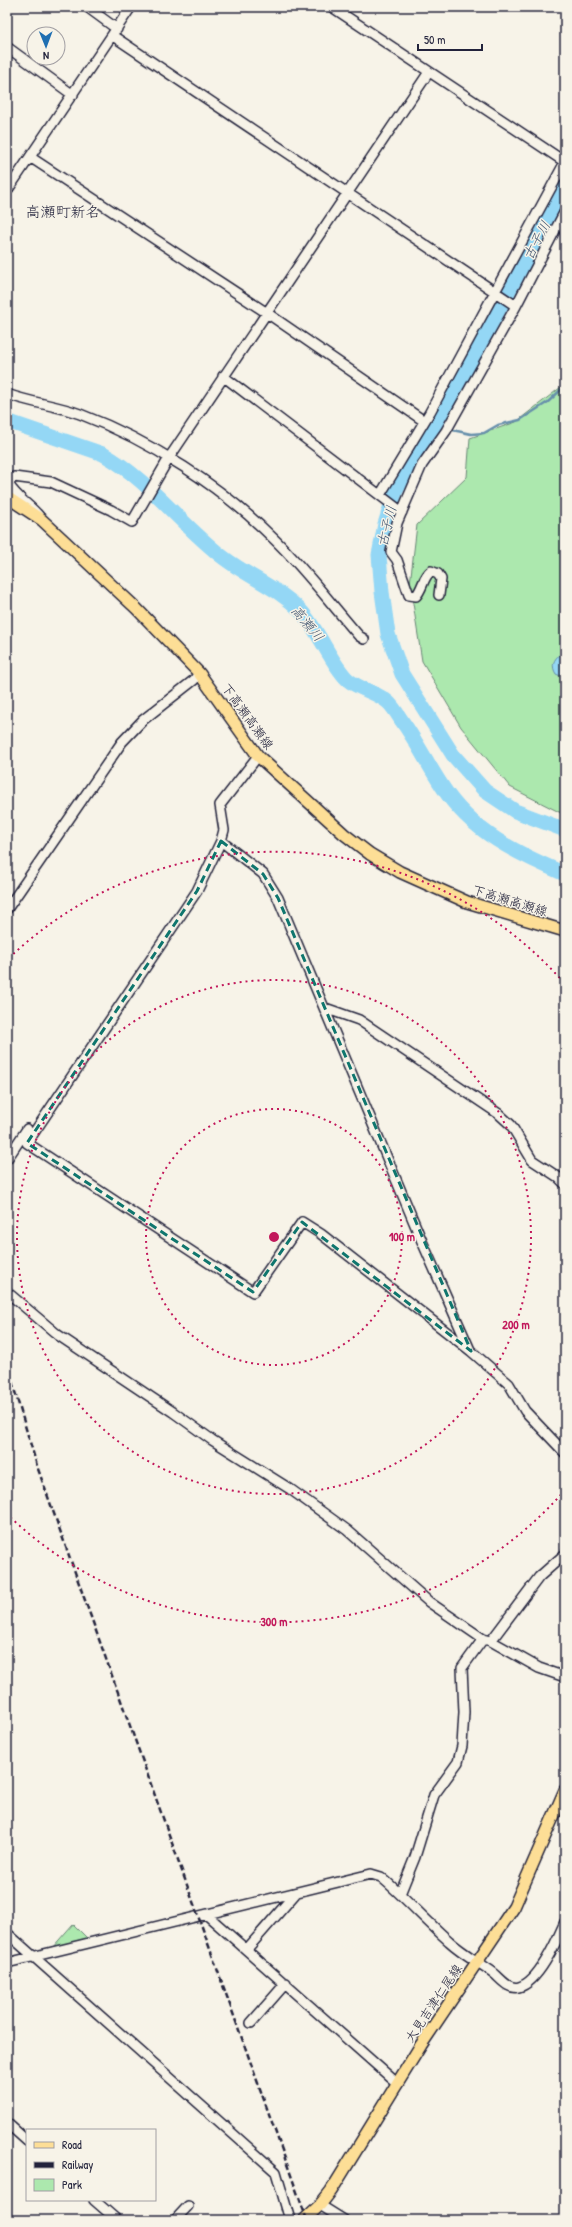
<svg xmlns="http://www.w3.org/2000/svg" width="572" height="2227" font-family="'Patrick Hand','Klee One',sans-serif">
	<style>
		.green { fill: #ace8ae; stroke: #678574 }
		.water { fill: #94d7f5; stroke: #668fab }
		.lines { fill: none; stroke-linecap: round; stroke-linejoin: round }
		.stream { stroke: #668fab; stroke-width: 2.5 }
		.river { stroke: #94d7f5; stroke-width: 15 }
		.minor-casing { stroke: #22223b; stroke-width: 12 }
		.major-casing { stroke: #22223b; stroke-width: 14 }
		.minor { stroke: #f7f3e8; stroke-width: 9 }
		.major { stroke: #fdde96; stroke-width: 11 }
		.rail { stroke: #22223b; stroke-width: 2.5; stroke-dasharray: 6 3; stroke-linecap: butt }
		.marked { fill: none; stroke: #0f766e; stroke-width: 3; stroke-dasharray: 8 5; stroke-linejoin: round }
		.ring { fill: none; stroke: #c2185b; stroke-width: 2; stroke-dasharray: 2 4 }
		.labels { text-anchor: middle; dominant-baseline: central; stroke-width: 3; stroke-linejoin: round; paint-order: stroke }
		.street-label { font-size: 13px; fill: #22223b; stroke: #f7f3e8 }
		.water-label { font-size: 14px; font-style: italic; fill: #445873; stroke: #f7f3e8 }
		.quarter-label { font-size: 15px; fill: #22223b; stroke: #f7f3e8 }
		.centre { fill: #c2185b; stroke: #f7f3e8; stroke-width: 2 }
		.ring-label { font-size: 12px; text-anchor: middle; font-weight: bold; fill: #c2185b; stroke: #f7f3e8; stroke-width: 3; stroke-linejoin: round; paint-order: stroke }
	</style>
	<rect width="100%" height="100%" fill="#f7f3e8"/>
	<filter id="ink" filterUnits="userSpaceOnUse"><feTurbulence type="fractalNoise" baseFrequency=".025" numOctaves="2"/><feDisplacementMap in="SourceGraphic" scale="8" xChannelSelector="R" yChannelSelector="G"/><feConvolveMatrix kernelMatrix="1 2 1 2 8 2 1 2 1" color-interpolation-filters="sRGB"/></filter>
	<g filter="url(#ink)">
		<path class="green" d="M565 384V815L510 787 461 727 422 661 410 584 417 525 467 477 470 438 516 422Z
			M73 1924 88 1939 52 1948Z"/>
		<path class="water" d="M561 654H565V678L556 674C551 666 553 659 561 654Z"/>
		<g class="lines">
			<path class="stream" d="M434 426 471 434 484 433 498 425 520 420 548 402 565 386"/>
			<path class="river" d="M565 186 464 374 396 490 385 524 379 555 382 592 388 634 402 674 453 755 485 791 515 811 565 830
				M7 421 103 454C148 479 182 526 224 558 249 577 278 588 300 610 319 630 330 662 347 679 359 690 378 692 389 703 394 708 398 715 402 721 417 742 428 765 442 786 471 832 518 854 565 874"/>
			<g class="minor-casing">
				<path id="minor" d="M87 7 117 29
					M332 7 565 162
					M113 36 516 306
					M7 47 73 95
					M30 157 267 313 424 421
					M7 191 131 7
					M223 376 402 512
					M7 394C31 403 56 405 80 414 151 441 221 486 275 540 305 569 331 604 359 636L364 639
					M380 495 430 412 565 162
					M39 516C30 505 16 497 9 485L10 480 14 477 51 482 111 510 132 522 169 458 429 72
					M439 595 441 579 438 574 431 571C423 577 423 588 416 596L409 595 397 560 391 552 397 523 422 465 446 431 516 306 565 211
					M258 756 220 805 224 830 221 841 197 891 27 1143 253 1292 302 1222 321 1234 471 1351 509 1384 525 1411 565 1453
					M221 841 263 874 278 898 421 1239 470 1350
					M7 909 122 742 143 720 194 680 199 673
					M325 1008 359 1020 499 1114 511 1125 532 1160 558 1177 565 1184
					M7 1159 27 1129
					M7 1292 58 1335 173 1412 212 1440 290 1489 347 1530 429 1602 483 1639 491 1641 539 1668 565 1677
					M491 1641 539 1577 565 1554
					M400 1894 415 1857 434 1795 458 1762 462 1746 464 1712 462 1668 483 1639
					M207 1915 398 2084
					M7 1933 276 2172 290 2220
					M247 1949 296 1893
					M7 1963 371 1874 381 1877C405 1897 426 1921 449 1941 462 1953 477 1961 491 1971 500 1977 507 1990 519 1987 539 1982 557 1940 565 1922
					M251 2023 286 1983
					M7 2123 27 2141
					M94 2200 117 2220
					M320 2205 344 2220
					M175 2220 188 2206"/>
			</g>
			<g class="major-casing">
				<path id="major" d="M7 497 42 520 136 608 199 673 258 756 344 834 370 854 400 872 467 902 565 931
					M304 2220 320 2205 331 2191 421 2045 514 1907 565 1790"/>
			</g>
			<use href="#minor" class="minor"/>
			<use href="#major" class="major"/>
			<path class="rail" d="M7 1365 38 1469 307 2220"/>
		</g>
	</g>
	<path class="marked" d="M221 841 263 874 278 898 471 1351 302 1222 253 1292 27 1143 197 891Z"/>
	<g class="ring">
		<circle cx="274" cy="1237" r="128"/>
		<circle cx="274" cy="1237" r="257"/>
		<path d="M565 1490A385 385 0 0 1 9 1516M9 958A385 385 0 0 1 565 984"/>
	</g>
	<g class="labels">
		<g class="street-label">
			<text transform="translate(248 716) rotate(54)">下高瀬高瀬線</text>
			<text transform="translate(510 900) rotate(17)">下高瀬高瀬線</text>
			<text transform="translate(433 2003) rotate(-56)">大見吉津仁尾線</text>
		</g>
		<g class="water-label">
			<text transform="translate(536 240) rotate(-62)">古子川</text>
			<text transform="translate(386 526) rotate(-76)">古子川</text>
			<text transform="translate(308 623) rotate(50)">高瀬川</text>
		</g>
		<g class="quarter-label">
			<text x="63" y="211">高瀬町新名</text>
		</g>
	</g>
	<circle cx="274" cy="1237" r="6" class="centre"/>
	<g class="ring-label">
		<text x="402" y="1241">100 m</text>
		<text x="516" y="1329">200 m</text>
		<text x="274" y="1626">300 m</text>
	</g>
	<rect width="572" height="2227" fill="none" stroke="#f7f3e8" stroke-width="24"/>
	<rect x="12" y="12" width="548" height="2203" fill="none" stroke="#22223b" stroke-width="1.5" filter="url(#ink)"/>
	<rect x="26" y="2129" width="130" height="72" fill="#f7f3e8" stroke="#a29fa3"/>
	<rect x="34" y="2142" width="20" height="6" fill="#fdde96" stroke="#a29fa3"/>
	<text x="62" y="2149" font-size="12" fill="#22223b">Road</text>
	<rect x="34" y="2162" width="20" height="6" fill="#22223b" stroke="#a29fa3"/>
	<text x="62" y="2169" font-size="12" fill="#22223b">Railway</text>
	<rect x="34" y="2179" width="20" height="12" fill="#ace8ae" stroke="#a29fa3"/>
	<text x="62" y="2189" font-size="12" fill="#22223b">Park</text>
	<g transform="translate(46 46) rotate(179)"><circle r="19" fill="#f7f3e8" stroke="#a29fa3"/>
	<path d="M0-3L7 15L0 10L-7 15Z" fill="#1f6fb2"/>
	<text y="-6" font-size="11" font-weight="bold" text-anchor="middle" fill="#22223b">N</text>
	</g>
	<path d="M418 44v6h64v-6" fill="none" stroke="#22223b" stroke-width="2"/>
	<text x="424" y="44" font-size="12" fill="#22223b" stroke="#f7f3e8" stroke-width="3" paint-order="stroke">50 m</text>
</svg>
